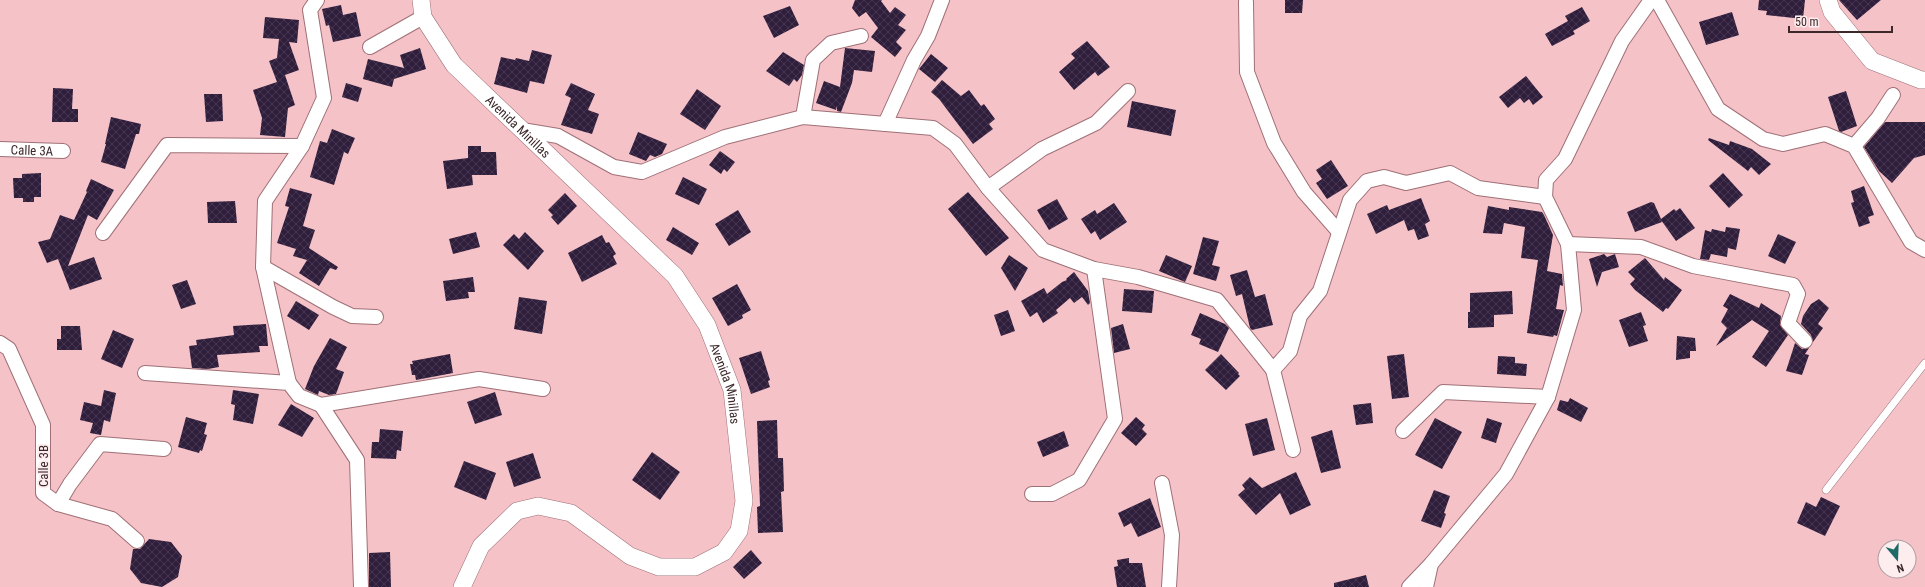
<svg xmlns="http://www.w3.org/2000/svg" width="1925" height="587" font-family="'Roboto Condensed',sans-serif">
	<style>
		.building { fill: url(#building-cross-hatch) }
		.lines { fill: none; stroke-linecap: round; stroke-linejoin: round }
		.service-casing { stroke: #9f7076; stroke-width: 8 }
		.minor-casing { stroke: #9f7076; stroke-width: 16 }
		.tertiary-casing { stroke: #9f7076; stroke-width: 18 }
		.service { stroke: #fff; stroke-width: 7 }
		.minor { stroke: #fff; stroke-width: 14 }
		.tertiary { stroke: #fff; stroke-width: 17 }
		.labels { text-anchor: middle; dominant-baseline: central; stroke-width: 4; stroke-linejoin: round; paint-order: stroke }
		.street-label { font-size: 13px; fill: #3c282b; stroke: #feedef }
	</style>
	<defs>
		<pattern id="building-cross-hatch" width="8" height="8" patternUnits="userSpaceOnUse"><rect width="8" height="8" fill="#301e3d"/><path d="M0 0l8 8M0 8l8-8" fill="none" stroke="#463650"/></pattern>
	</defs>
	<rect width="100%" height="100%" fill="#f5c2c8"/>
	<path class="building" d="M855 0H882L881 1 890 13 895 7 906 15 898 25 906 30 896 42 902 48 895 57 871 37 878 28 866 12 859 17 852 8Z
		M1285 0H1303L1302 13H1285Z
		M1759 0H1805L1803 19 1766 15 1767 11 1758 10Z
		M1839 0H1881L1857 20Z
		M341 5 343 15 356 12 361 36 333 42 329 25 326 26 322 9Z
		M790 6 799 25 774 38 763 16Z
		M1582 7 1590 21 1573 31 1575 34 1552 46 1545 34 1568 21 1565 16Z
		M1732 12 1739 35 1706 45 1699 22Z
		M265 17 299 20 297 43 289 42 299 70 285 75 295 105 288 108 285 137 260 135 262 118 253 90 277 82 269 61 277 58 279 39 263 38Z
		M1087 41 1110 67 1098 76 1095 72 1074 90 1059 72 1075 58 1071 54Z
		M420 48 426 69 394 79 392 87 363 79 368 59 404 68 400 55Z
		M845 48 875 51 872 72 854 70 852 83 841 112 837 111V106L836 110 816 103 824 81 840 87Z
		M532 50 552 55 544 84 530 81 527 93 494 84 501 57 515 60 516 58 529 61Z
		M783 52 804 65 802 75 797 82 794 79 789 86 766 71Z
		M931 54 948 68 935 82 919 69Z
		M1526 76 1543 97 1533 105 1529 99 1524 103 1520 98 1508 108 1499 97Z
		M942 80 961 96 969 90 981 106 984 104 995 119 989 124 993 129 973 144 939 99 931 92Z
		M346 83 362 88 358 102 342 97Z
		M571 83 595 94 588 110 599 114 592 134 561 125 571 98 565 95Z
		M53 88 73 89 72 109H78V122H52Z
		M697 89 721 106 705 130 680 114Z
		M1846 91 1857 126 1841 132 1839 131 1828 97Z
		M204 94H222L223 121 206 122Z
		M1132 101 1176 110 1171 136 1127 127Z
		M111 117 141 124 139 134H136L125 169 101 162 106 144H105Z
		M1885 122H1925V155L1914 158 1892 183 1879 171 1864 147Z
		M332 129 355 138 348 154 344 152 334 185 310 177 320 141 327 143Z
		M638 132 667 144 662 154 655 157 650 155 646 161 629 154Z
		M1709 138 1729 145 1730 141 1752 149 1771 164 1759 175 1751 167 1748 171 1708 140Z
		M468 146H481V152H496L497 175H472L473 185 447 189 443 161 468 158Z
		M720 151 735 162 727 172 724 169 721 174 709 165Z
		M1331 160 1348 186 1327 199 1316 183 1322 179 1316 170Z
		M41 173V197H34V202H23V198H14L13 178H22V174Z
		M1723 173 1743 195 1729 208 1709 186Z
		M683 177 707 189 699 205 675 194Z
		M91 179 114 190 97 220 88 215 68 266 94 257 102 279 70 290 58 259 47 263 38 242 50 239 60 215 74 220 87 192 86 191Z
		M1864 186 1874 215 1868 217 1870 223 1859 227 1851 203 1854 202 1851 191Z
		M290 188 312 194 303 226 315 230 309 248 338 267 336 270 330 268 319 286 299 273 307 260 293 256 296 249 277 243 289 207 285 206Z
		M968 192 1009 238 986 256 948 209Z
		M565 193 577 206 558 225 551 217 553 215 548 210Z
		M1421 198 1430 221 1425 224 1429 236 1418 240 1414 229 1408 231 1404 220 1376 234 1367 214 1387 205 1389 210Z
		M1057 199 1068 219 1049 230 1037 210Z
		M235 201 237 223H208L207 202Z
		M1651 202 1654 203 1661 219 1674 209 1676 211 1680 208 1695 228 1676 241 1661 220 1662 222 1635 232 1627 212Z
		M1114 203 1127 222 1100 240 1095 231 1091 234 1081 219 1095 210 1097 214Z
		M1488 206 1509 210V207L1542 212 1544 215 1553 235 1547 271 1562 274 1563 286 1560 285 1556 309 1564 310 1557 336 1554 335 1553 337 1527 333 1538 260 1521 258 1525 227 1504 223 1502 234 1483 233Z
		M738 210 751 232 729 246 715 224Z
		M673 227 699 243 692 255 666 240Z
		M1726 227 1740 229 1736 250 1728 248 1727 257 1711 254 1709 260 1700 259 1705 230 1711 232 1712 229 1725 232Z
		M476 232 480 247 453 254 449 239Z
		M525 232 544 251 528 270 503 245 514 234 519 239Z
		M1778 234 1796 242 1785 264 1768 256Z
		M602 235 606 243 609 242 616 254 613 256 617 264 582 282 568 253Z
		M1203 237 1219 241 1212 265 1220 267 1216 281 1193 274Z
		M1604 254 1607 257 1615 254 1619 267 1602 272 1597 287 1589 259Z
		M1009 255 1028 268 1015 291 1001 268Z
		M1166 255 1192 266 1185 282 1159 271Z
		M1645 258 1664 280 1665 277 1682 290 1668 309 1666 308 1663 312 1635 290 1630 284 1635 279 1628 272Z
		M1247 270 1255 297 1265 294 1273 325 1252 330 1250 328 1242 294 1236 296 1230 275Z
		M1074 272 1088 291 1090 303 1088 305 1082 297 1074 303 1070 298 1056 310 1058 313 1043 323 1037 312 1030 317 1021 301 1044 288 1047 294 1062 282 1067 280 1066 279Z
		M473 277 475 292H468L469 298 446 301 443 281Z
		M187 280 196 304 181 309 172 285Z
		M737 284 751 310 742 315 743 318 728 326 712 298Z
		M1124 289 1154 291 1152 313 1122 311Z
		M1512 291 1513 314 1494 315V327L1468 328V312H1470V293Z
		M1730 294 1759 308 1761 303 1781 316 1780 325 1788 335 1766 367 1752 357 1769 331 1752 320 1716 346 1727 328 1721 322 1728 309 1723 306Z
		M519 297 547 301 542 334 514 329Z
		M1819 299 1829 308 1818 324 1823 328 1813 342 1811 335 1801 324 1803 316 1811 304Z
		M296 301 319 315 309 330 287 316Z
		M1008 310 1015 331 1001 336 994 315Z
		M1641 312 1646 325 1643 326 1648 341 1629 347 1619 320Z
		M1200 313 1225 324 1229 328 1218 352 1199 344 1201 339 1191 335Z
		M266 324 268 346H259L260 352 217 355 219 367 208 369 192 368 189 346 197 345 196 340 234 335 233 326Z
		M1123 324 1130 349 1114 353 1111 328Z
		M61 326H80L82 350H57V339H61Z
		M113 330 134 339 122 368 101 359Z
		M1677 336 1695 338 1696 351H1690V358L1676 360Z
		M330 338 347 347 336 369 344 372 336 394 329 395 319 391 318 395 305 389 314 366Z
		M1795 343 1802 349 1809 348 1805 354 1809 355 1802 375 1786 371Z
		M761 351 770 380 768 381 770 387 751 394 739 358Z
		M450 354 453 373 416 380 415 375H412L410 364H413L412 361Z
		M1221 354 1239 373 1238 374 1240 376 1226 390 1205 370Z
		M1404 354 1409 397 1392 399 1387 356Z
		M1498 356 1515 357V363L1527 364 1526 376 1497 374Z
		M104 390 116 393 110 422 104 420 101 435 90 433 93 423 80 420 84 402 101 406Z
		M233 390 259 394 253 424 233 420 235 405 231 404Z
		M495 392 502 415 475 424 467 402Z
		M1570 398 1588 408 1581 422 1557 410 1560 400 1568 402Z
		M1371 403 1373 423 1356 425 1353 405Z
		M291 404 314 418 302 437 278 425Z
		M186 417 207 423 204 434 207 435 202 451 200 450 199 453 178 447Z
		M1136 417 1145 425 1142 429 1147 434 1136 446 1121 433Z
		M1267 418 1275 450 1253 456 1245 424Z
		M1435 418 1462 432 1442 469 1415 455Z
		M1487 418 1502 423 1496 443 1481 438Z
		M777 420 778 458H783L784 491 781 492 783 532 758 533 757 507 760 506 757 421Z
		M380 429 403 431 401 451 397 450 396 459 371 458 372 442H379Z
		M1332 430 1341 468 1321 473 1311 437Z
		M1064 431 1069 446 1043 457 1037 442Z
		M652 452 680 472 660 500 632 480Z
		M533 453 541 478 514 487 506 462Z
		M464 461 496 473 486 500 454 487Z
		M1296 472 1311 505 1290 515 1280 493 1256 515 1238 495 1245 489 1242 485 1250 477 1262 488Z
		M1434 490 1450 496 1444 513 1446 514 1441 528 1421 521Z
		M1821 497 1840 506 1825 536 1797 523 1806 502 1816 507Z
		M1150 498 1161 527 1138 537 1131 523 1124 527 1118 513Z
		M149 539 171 542 182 556 178 577 162 587 141 583 130 569 133 549H140Z
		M751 550 762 563 744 579 733 567Z
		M390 552 391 587H369V553Z
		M1129 558V563H1142L1146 587H1117L1114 567 1118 566 1117 560Z
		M1366 575 1369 587H1334V583Z"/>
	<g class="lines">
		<g class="service-casing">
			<path id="service" d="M1826 490 1925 363"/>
		</g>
		<g class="minor-casing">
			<g id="minor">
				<path d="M1657 0 1718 109 1763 139 1783 144 1825 134 1854 146 1911 242 1925 250"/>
				<path d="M1246 2 1247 72 1274 143 1304 192 1339 232"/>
				<path d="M370 47 423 17"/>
				<path d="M803 117 813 60 831 43 861 36"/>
				<path d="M885 124 914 60 928 36 942 0"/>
				<path d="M522 130 558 136 614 167 642 172 725 137 803 117 933 128 955 144 988 188 1043 250 1094 269 1138 277 1217 300 1273 370 1293 450"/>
				<path d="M1854 146 1878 118 1893 95"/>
				<path id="s1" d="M0 149 63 151"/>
				<path d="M988 188 1042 149 1096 123 1128 91"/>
				<path d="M103 233 167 145 302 146"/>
				<path d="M1568 244 1641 247 1693 266 1793 285 1798 294 1788 323 1805 341"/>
				<path d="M263 267 333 307 352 316 376 317"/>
				<path d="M0 343 9 349 43 425V493L58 504 112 519 137 541"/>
				<path d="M1273 370 1290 351 1300 316 1320 291 1350 200 1367 181 1384 177 1406 183 1450 173 1478 188 1545 197"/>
				<path d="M145 373 289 383 299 396 321 405 479 379 543 389"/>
				<path d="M289 383 263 267 265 201 302 146 324 98 310 10 317 0"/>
				<path d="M321 405 357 460 361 587"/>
				<path d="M1403 431 1443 392 1548 397"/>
				<path d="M1162 483 1172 535 1169 587"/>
				<path d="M1032 494H1052L1079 480 1115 419 1094 269"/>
				<path d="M58 504 70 484 100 444 164 449"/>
				<path d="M1409 587 1431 564 1506 474 1548 397 1574 310 1568 244 1545 197 1546 180 1565 159 1622 41 1651 0"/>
				<path d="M1426 587 1431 564"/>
			</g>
		</g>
		<g class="tertiary-casing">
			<g id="tertiary">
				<path id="s2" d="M421 0 423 17 454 65 675 276 707 325 732 390 744 501 739 531 724 552 695 567H659L630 556 571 513 538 506 517 511 481 546 462 587"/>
				<path d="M1828 0 1832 12 1872 61 1921 80H1925"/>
			</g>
		</g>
		<use href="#service" class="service"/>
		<use href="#minor" class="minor"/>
		<use href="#tertiary" class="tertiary"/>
	</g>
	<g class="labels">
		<g class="street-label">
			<text stroke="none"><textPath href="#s2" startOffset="163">Avenida Minillas</textPath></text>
			<text stroke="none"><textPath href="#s1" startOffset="32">Calle 3A</textPath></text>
			<text stroke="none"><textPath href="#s2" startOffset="500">Avenida Minillas</textPath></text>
			<text transform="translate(43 466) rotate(-90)">Calle 3B</text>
		</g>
	</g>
	<g transform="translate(1897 559) rotate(161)"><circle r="19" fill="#feedef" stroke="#b09ea1"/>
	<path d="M0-3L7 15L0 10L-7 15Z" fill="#1e6a66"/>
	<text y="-6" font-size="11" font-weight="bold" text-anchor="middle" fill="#3c282b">N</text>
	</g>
	<path d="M1789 26v6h103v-6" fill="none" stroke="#3c282b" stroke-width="2"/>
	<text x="1795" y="26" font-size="12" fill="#3c282b" stroke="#feedef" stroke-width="3" paint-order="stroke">50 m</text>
</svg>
